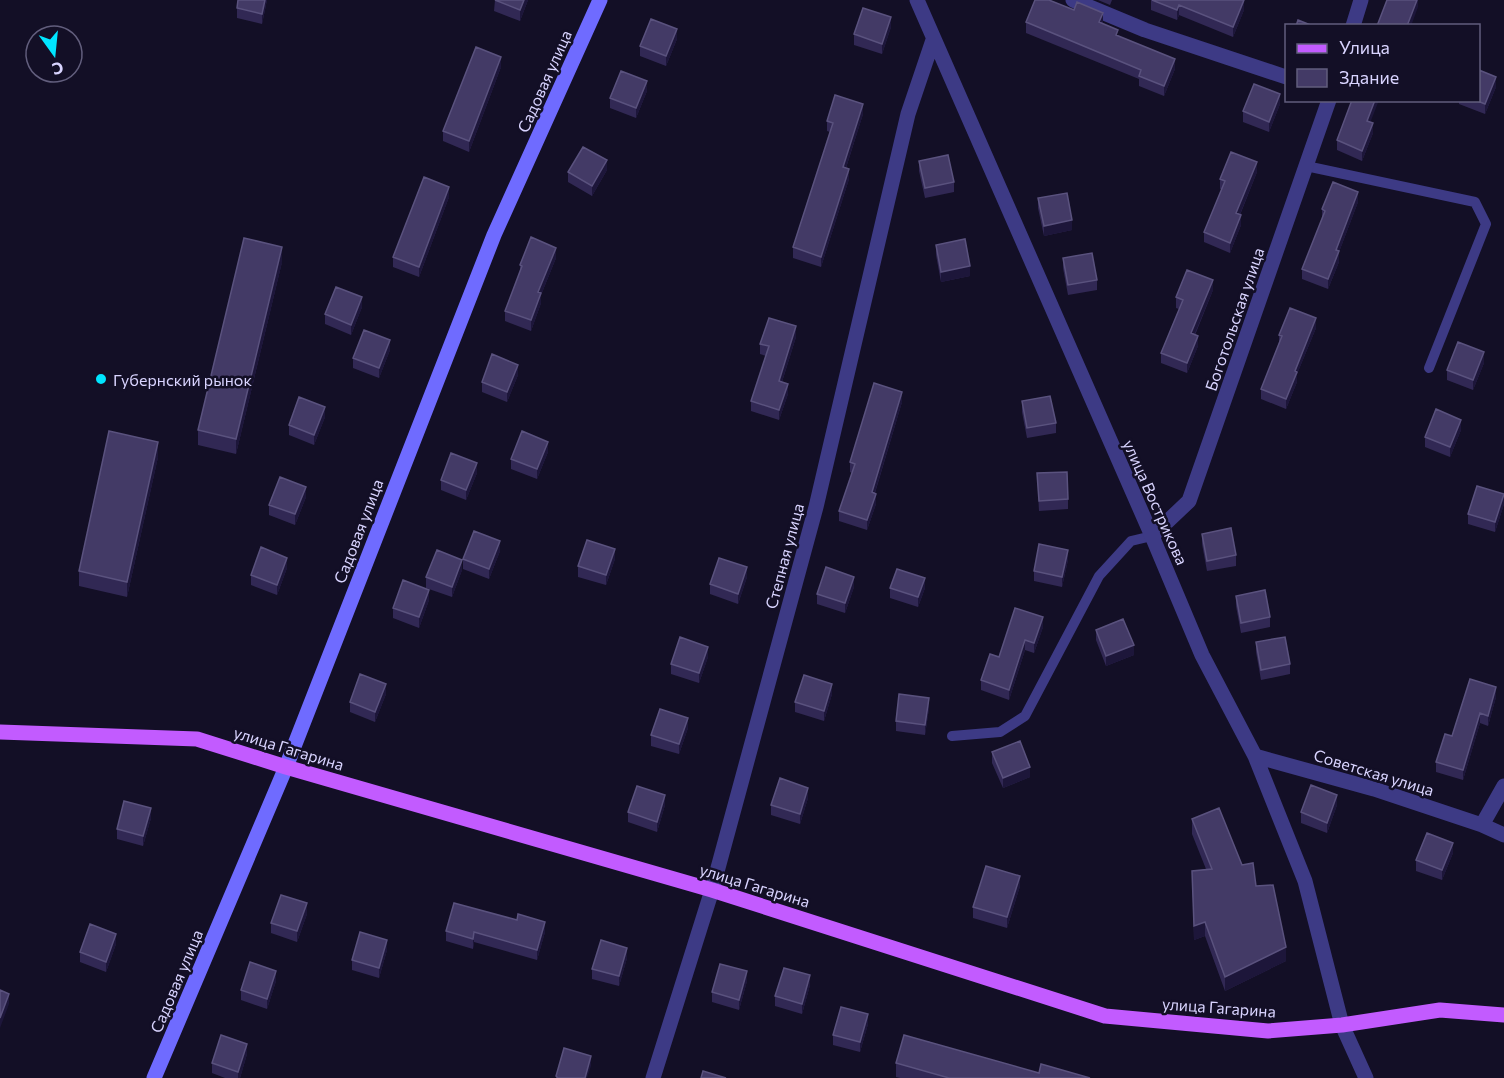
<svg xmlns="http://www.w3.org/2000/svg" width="1504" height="1078" font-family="Commissioner,sans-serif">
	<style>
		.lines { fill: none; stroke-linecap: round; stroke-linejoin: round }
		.lane { stroke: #3d3a85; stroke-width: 10 }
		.street { stroke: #3d3a85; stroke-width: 15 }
		.secondary { stroke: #6f6bff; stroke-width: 15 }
		.primary { stroke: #c25bff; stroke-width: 15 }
		.wall { fill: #312854 }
		.shaded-wall { fill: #1d163a }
		.building { fill: #433a66; stroke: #5a527e; stroke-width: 1.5 }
		.poi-dot { fill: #00e5ff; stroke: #130f26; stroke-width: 2 }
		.labels { text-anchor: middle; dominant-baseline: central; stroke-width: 5; stroke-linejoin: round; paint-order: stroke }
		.street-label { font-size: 16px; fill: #d9d4ff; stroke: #130f26 }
		.poi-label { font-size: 16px; fill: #d9d4ff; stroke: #130f26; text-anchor: start }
	</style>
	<rect width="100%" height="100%" fill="#130f26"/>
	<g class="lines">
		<path class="lane" d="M1306 166 1475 202 1486 224 1429 368
			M952 736 1000 732 1025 716 1099 576 1131 541 1152 536"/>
		<path class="street" d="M917 0 1152 536 1202 655 1255 756 1305 881 1342 1025 1366 1078
			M1073 0 1145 30 1286 77
			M1353 26 1361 0
			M1152 536 1189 501 1329 100
			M1255 756 1374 789 1482 825 1504 786
			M1482 825 1504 835
			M653 1078 712 890 816 507 908 114 933 40"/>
		<path class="secondary" d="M154 1078 286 767 494 235 600 0"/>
		<path class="primary" d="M0 732 197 739 286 767 712 890 1105 1016 1268 1031 1342 1025 1440 1010 1504 1015"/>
	</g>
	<path class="wall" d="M238 0H267L262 24 237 18V8Z
		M495 0H528L520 21 494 11Z
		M1098 0H1112L1110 5Z
		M1151 0 1244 10 1233 37 1179 15 1177 20 1151 10Z
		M1026 22 1102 24 1118 36 1175 69 1164 96 1139 86V79L1026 33Z
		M891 27 882 54 854 45V34Z
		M677 39 666 66 640 56V46Z
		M501 67 469 152 443 141V131Z
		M1496 87 1485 114 1459 104V100H1479Z
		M647 91 636 118 610 108V98Z
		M1280 104 1269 132 1243 122V111Z
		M863 114 846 168 849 179 821 267 793 258V247L830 132 827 131V121Z
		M1370 122 1373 133 1362 161 1337 150V140Z
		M919 161 954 182V192L925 198 919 171Z
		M607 170 592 196 568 182V172Z
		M1257 172 1240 215 1241 225 1230 253 1204 242V232L1222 189H1220V179Z
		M449 197 419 277 393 267V257Z
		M1038 198 1072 230 1044 236 1038 208Z
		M1358 202 1339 252V262L1328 289 1302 279V269L1322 219V209Z
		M936 245 970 276 941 282 936 255Z
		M556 258 541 295V303L531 331 505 321V311L520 272V265Z
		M1063 258 1097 280V290L1068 295 1063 268Z
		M282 262 236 454 198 445V430Z
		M1213 290 1195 335 1198 346 1187 373 1161 363V353L1179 309 1176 308V297Z
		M362 307 351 335 325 324V314Z
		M1316 328 1297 374V382L1286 409 1261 399V389L1279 343V335Z
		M796 337 782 382 788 394 779 420 751 411V401L766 356 760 354V344Z
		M390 350 379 378 353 368V358Z
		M1484 363 1473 390 1447 380V370Z
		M518 375 507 402 482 392V382Z
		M1022 401 1056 423V433L1027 438 1022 412Z
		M902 402 875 493 876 504 867 530 839 521V511L852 473 850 472V462Z
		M325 417 314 445 289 435V425Z
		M1461 430 1450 457 1425 447V437Z
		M548 452 537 479 511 469V459Z
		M158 457 127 597 79 586V571Z
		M477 473 466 500 441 490V480Z
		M1037 473 1068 499V509L1039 511Z
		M306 497 295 525 269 515V505Z
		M1504 504 1495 532 1468 524V514Z
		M1202 534 1236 555V566L1207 571 1202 544Z
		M500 551 489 579 463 569V559Z
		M615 559 606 585 578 577V566Z
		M1068 560 1062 587 1034 581V571Z
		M287 568 277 595 251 585V575Z
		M462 570 452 597 426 588V577Z
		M747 577 738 604 710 594V584Z
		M854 587 845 613 817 604V594Z
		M890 588H925L918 607 890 598Z
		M1236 596 1270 617V627L1241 633 1236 606Z
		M429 600 419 628 393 618V608Z
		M1043 627 1034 653 1025 650 1009 700 981 690V680L999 657Z
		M1096 630 1134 655 1106 666 1096 640Z
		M1256 642 1290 664V674L1261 680 1256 652Z
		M708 657 699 683 671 674V664Z
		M386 694 375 722 350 712V702Z
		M832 694 824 721 795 712V702Z
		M1496 697 1488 726 1480 723 1463 780 1436 772V762L1452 736Z
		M929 708 925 735 896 731V721Z
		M688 728 679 754 651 746V735Z
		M992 752 1030 777 1003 788 992 763Z
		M808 798 800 824 771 815V805Z
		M665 805 657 832 628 822V812Z
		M1337 805 1327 833 1301 823V812Z
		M151 818 143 846 117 839V829Z
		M1192 819 1242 865 1256 886 1286 961 1225 991 1205 936 1194 940 1192 871 1206 869 1192 834Z
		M1453 853 1442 880 1416 871V860Z
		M1020 886 1007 928 973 918V907Z
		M307 914 297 942 271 933V923Z
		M446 931 545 932 537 960 474 942 473 949 446 941Z
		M116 944 106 972 80 962V952Z
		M387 950 379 978 352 970V960Z
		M627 958 619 986 592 979V969Z
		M276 981 267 1009 241 1000V990Z
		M747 981 739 1010 712 1002V992Z
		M810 985 802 1014 775 1006V996Z
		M868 1024 860 1052 833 1045V1035Z
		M247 1054 240 1078H225L212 1073V1063Z
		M896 1063 1039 1073 1090 1078H900L896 1077Z"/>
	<path class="shaded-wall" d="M265 0H267L262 24V14Z
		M524 0H528L520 21V10Z
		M1244 0V10L1233 37V27Z
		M1417 0H1418V7L1411 26H1407Z
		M1179 5V15L1177 20V10Z
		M1103 13V23L1099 32V22Z
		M891 17V27L882 54V44Z
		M677 29V39L666 66V56Z
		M501 57V67L469 152V141Z
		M1175 59V69L1164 96V86Z
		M1496 77V87L1485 114V104Z
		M647 81V91L636 118V108Z
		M1280 94V104L1269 132V122Z
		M1375 100H1379L1367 131V121Z
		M863 104V114L843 177V167Z
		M1373 123V133L1362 161V151Z
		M607 160V170L592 196V186Z
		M1257 162V172L1236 224V213Z
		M849 169V179L821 267V257Z
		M449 187V197L419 277V267Z
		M1358 192V202L1339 252V262L1328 289V279L1336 250Z
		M1241 215V225L1230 253V243Z
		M1072 220V230L1044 236V226Z
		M282 247V262L236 454V439Z
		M556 248V258L541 295V303L531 331V320L538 292Z
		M970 266V276L941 282V272Z
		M1213 280V290L1191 343V333Z
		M362 297V307L351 335V325Z
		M1316 318V328L1297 374V382L1286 409V399L1295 371Z
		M796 326V337L779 391V381Z
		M1198 336V346L1187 373V363Z
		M390 340V350L379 378V368Z
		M1484 352V363L1473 390V380Z
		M518 365V375L507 402V392Z
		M788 384V394L779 420V410Z
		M902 392V402L872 502V492Z
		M325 407V417L314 445V435Z
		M1461 420V430L1450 457V447Z
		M158 442V457L127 597V582Z
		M548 442V452L537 479V469Z
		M477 463V473L466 500V490Z
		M306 487V497L295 525V514Z
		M876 494V504L867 530V520Z
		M1504 494V504L1495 532V522Z
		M500 541V551L489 579V569Z
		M615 549V559L606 585V575Z
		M1068 550V560L1062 587V577Z
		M287 558V568L277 595V585Z
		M462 560V570L452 597V587Z
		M747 567V577L738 604V594Z
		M854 577V587L845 613V603Z
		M925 578V588L918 607V597Z
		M429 590V600L419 628V617Z
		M1043 617V627L1034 653V643Z
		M1025 640V650L1009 700V690Z
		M1134 645V655L1106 666V656Z
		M708 647V657L699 683V673Z
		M386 684V694L375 722V712Z
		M832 684V694L824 721V711Z
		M1496 687V697L1488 726V716Z
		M929 698V708L925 735V725Z
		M1480 713V723L1463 780V770Z
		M688 718V728L679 754V744Z
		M1030 767V777L1003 788V778Z
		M808 788V798L800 824V814Z
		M665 795V805L657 832V822Z
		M1337 795V805L1327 833V823Z
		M151 808V818L143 846V836Z
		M1453 843V853L1442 880V870Z
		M1020 876V886L1007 928V917Z
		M307 903V914L297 942V931Z
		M545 922V932L537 960V950Z
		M1205 922V936L1194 940V926Z
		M474 932V942L473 949V939Z
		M116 934V944L106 972V962Z
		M387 940V950L379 978V968Z
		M1286 947V961L1225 991V977Z
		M627 948V958L619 986V976Z
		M276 971V981L267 1009V999Z
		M747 971V981L739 1010V1000Z
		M810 975V985L802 1014V1004Z
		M9 994V1004L0 1028V1018Z
		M868 1014V1024L860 1052V1042Z
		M247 1044V1054L240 1078H238V1072Z
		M591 1056V1066L587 1078H585Z"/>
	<path class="building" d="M238 0H265L262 14 237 8Z
		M495 0H524L520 10Z
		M1035 0H1049L1074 10 1077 2 1103 13 1099 22 1118 30 1116 35 1175 59 1164 86 1139 76 1141 70 1026 22Z
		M1152 0H1244L1233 27 1179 5 1177 10Z
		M1387 0H1417L1407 26H1377Z
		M863 8 891 17 882 44 854 34Z
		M651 19 677 29 666 56 640 46Z
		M1298 20 1313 26H1296Z
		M476 47 501 57 469 141 443 131Z
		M1479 70 1496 77 1485 104 1475 100H1479Z
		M621 71 647 81 636 108 610 98Z
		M1254 84 1280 94 1269 122 1243 111Z
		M835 95 863 104 843 167 849 169 821 257 793 247 833 123 827 121Z
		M1352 100H1375L1367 121 1373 123 1362 151 1337 140Z
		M583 147 607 160 592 186 568 172Z
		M1231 152 1257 162 1236 213 1241 215 1230 243 1204 232 1225 181 1220 179Z
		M948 155 954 182 925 188 919 161Z
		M424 177 449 187 419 267 393 257Z
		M1333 182 1358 192 1336 250 1339 251 1328 279 1302 269 1325 211 1322 209Z
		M1067 193 1072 220 1044 226 1038 198Z
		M531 237 556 248 538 292 541 293 531 320 505 311 522 266 520 265Z
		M244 238 282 247 236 439 198 430Z
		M965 239 970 266 941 272 936 245Z
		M1092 253 1097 280 1068 285 1063 258Z
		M1187 270 1213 280 1191 333 1198 336 1187 363 1161 353 1183 300 1176 297Z
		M336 287 362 297 351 325 325 314Z
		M1290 308 1316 318 1295 371 1297 372 1286 399 1261 389 1282 336 1279 335Z
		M769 318 796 326 779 381 788 384 779 410 751 401 769 346 760 344Z
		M364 330 390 340 379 368 353 358Z
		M1458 342 1484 352 1473 380 1447 370Z
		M492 354 518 365 507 392 482 382Z
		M874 383 902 392 872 492 876 494 867 520 839 511 855 464 850 462Z
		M1050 396 1056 423 1027 428 1022 401Z
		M299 397 325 407 314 435 289 425Z
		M1436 409 1461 420 1450 447 1425 437Z
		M109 431 158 442 127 582 79 571Z
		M522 431 548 442 537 469 511 459Z
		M451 453 477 463 466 490 441 480Z
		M1067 472 1068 499 1039 501 1037 473Z
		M280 477 306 487 295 514 269 505Z
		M1477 486 1504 494 1495 522 1468 514Z
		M1231 528 1236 555 1207 561 1202 534Z
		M474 531 500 541 489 569 463 559Z
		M587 540 615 549 606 575 578 566Z
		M1039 544 1068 550 1062 577 1034 571Z
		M261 547 287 558 277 585 251 575Z
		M437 550 462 560 452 587 426 577Z
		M719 558 747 567 738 594 710 584Z
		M826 567 854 577 845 603 817 594Z
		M897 569 925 578 918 597 890 588Z
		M403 580 429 590 419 617 393 608Z
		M1265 590 1270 617 1241 623 1236 596Z
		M1015 608 1043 617 1034 643 1025 640 1009 690 981 680 990 654 999 657Z
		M1123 619 1134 645 1106 656 1096 630Z
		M680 637 708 647 699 673 671 664Z
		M1285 637 1290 664 1261 670 1256 642Z
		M360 674 386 684 375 712 350 702Z
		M804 675 832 684 824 711 795 702Z
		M1470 679 1496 687 1488 716 1480 713 1463 770 1436 762 1445 734 1452 736Z
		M899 694 929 698 925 725 896 721Z
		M660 709 688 718 679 744 651 735Z
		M1020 741 1030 767 1003 778 992 752Z
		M780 778 808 788 800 814 771 805Z
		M1311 785 1337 795 1327 823 1301 812Z
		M637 786 665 795 657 822 628 812Z
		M124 801 151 808 143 836 117 829Z
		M1219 808 1242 865 1253 863 1256 886 1273 885 1286 947 1225 977 1205 922 1194 926 1192 871 1212 869 1192 819Z
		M1427 833 1453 843 1442 870 1416 860Z
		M986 866 1020 876 1007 917 973 907Z
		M281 895 307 903 297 931 271 923Z
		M454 903 517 920 518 914 545 922 537 950 474 932 473 939 446 931Z
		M90 924 116 934 106 962 80 952Z
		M360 932 387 940 379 968 352 960Z
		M601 940 627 948 619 976 592 969Z
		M250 962 276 971 267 999 241 990Z
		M720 964 747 971 739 1000 712 992Z
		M784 968 810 975 802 1004 775 996Z
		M0 990 9 994 0 1018Z
		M841 1007 868 1014 860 1042 833 1035Z
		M221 1035 247 1044 238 1072 212 1063Z
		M904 1035 1039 1073 1041 1064 1090 1078H949L896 1063Z
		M564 1048 591 1056 585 1078H557V1077L556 1076Z
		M703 1071 726 1078H701Z"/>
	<circle class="poi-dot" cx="101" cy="379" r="6"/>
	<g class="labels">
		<g class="street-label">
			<text transform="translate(544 81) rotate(-66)">Садовая улица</text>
			<text transform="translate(1234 319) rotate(-71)">Боготольская улица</text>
			<text transform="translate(1156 502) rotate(66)">улица Вострикова</text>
			<text transform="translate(358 531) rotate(-69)">Садовая улица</text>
			<text transform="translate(784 556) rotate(-75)">Степная улица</text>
			<text transform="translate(289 748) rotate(17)">улица Гагарина</text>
			<text transform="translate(1374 772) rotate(17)">Советская улица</text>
			<text transform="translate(755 885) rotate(17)">улица Гагарина</text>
			<text transform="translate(176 981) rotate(-67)">Садовая улица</text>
			<text transform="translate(1219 1007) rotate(4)">улица Гагарина</text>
		</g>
		<g class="poi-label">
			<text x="113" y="379">Губернский рынок</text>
		</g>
	</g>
	<rect x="1285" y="24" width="195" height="78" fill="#130f26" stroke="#625e7d" stroke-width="1.5"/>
	<rect x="1297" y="44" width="30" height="9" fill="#c25bff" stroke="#625e7d" stroke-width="1.5"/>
	<text x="1339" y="54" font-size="18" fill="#d9d4ff">Улица</text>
	<rect x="1297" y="69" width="30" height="18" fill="#433a66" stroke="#625e7d" stroke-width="1.5"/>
	<text x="1339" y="84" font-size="18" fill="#d9d4ff">Здание</text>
	<g transform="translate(54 54) rotate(165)"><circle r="28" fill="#130f26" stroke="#625e7d" stroke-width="1.5"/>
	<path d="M0-4.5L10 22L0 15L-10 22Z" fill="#00e5ff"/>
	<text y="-9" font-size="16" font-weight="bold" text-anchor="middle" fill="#d9d4ff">С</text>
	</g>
</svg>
